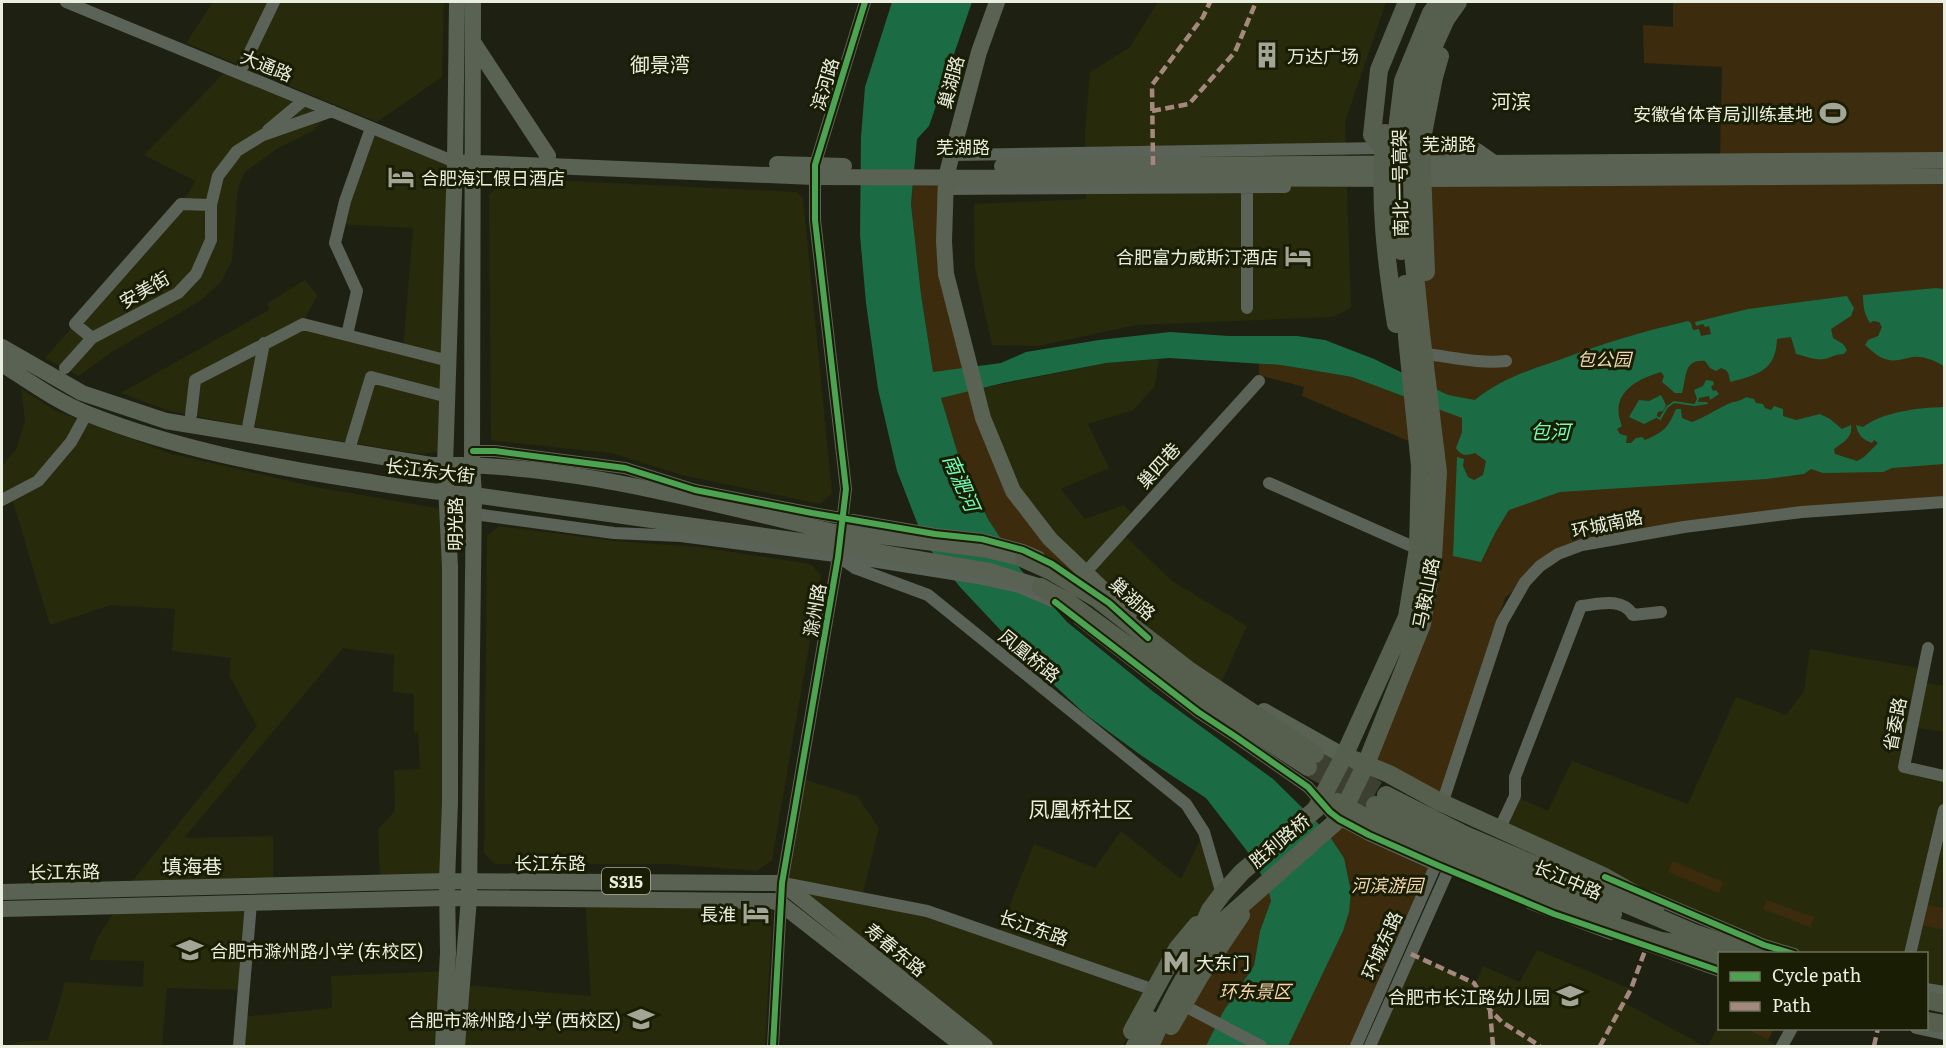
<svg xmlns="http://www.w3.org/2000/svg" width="1946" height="1048" font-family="Literata,'Noto Sans SC',serif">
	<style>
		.built { fill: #272b0b }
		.green { fill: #3c2b0c }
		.water { fill: #1b6b45 }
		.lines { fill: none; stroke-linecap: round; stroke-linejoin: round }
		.stream { stroke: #1b6b45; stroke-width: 2 }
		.highway-tunnel { stroke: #3d4031; stroke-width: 18; stroke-dasharray: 18 9; stroke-linecap: butt }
		.minor { stroke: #5b6257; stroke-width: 12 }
		.major { stroke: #5a6253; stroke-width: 16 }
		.highway { stroke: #565f4e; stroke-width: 18 }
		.quiet { stroke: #a5887d; stroke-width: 4.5; stroke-dasharray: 9 4.5; stroke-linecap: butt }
		.cycleway-casing { stroke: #191d04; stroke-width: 10 }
		.cycleway { stroke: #4ca352; stroke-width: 6 }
		.labels { text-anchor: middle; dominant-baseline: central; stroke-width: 6; stroke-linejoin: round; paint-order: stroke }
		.shield { fill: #191d04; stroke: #abaf9d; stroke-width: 1.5 }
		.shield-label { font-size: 16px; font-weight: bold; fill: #eaeede }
		.poi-label { font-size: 18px; fill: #eaeede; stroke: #191d04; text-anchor: end }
		.street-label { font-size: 18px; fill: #eaeede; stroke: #191d04 }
		.park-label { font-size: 18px; font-style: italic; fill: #f4d6ad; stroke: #191d04 }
		.neighbourhood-label { font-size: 20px; fill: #eaeede; stroke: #191d04 }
		.water-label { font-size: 20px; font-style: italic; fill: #71fdb6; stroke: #191d04 }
		.quarter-label { font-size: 21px; fill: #eaeede; stroke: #191d04 }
	</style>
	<rect width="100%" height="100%" fill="#1e2112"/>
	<path class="built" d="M213 2H444L442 77 377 122 186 43Z
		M1158 2H1386L1345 122 1351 308 1333 317 1136 325 1038 346 992 345 975 268 974 204 1086 199 1085 131 1090 72 1129 48Z
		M228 69 332 111 313 131 278 148 245 172 238 188 232 260 221 282 200 301 110 353 79 376 45 358 181 204 196 181 144 155Z
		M371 128 455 162 446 451 420 454 240 425 166 410 121 393 269 310 268 303 305 280 317 295 303 323 403 350 413 228 339 224Z
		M506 178 796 192 803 198 832 493 820 504 682 475 612 453 495 441 491 439 489 195Z
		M1159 359 1155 386 1133 410 1088 424 1109 468 1061 489 1085 519 1124 505 1135 518 1122 533 1172 581 1247 626 1220 686 1122 608 1013 491 983 388 1106 363Z
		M21 389 56 411 172 454 316 487 447 510V881L380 883 378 829 395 811 394 770 420 769 418 732H414V694L393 692 394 655 343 648 184 838 273 836V885L126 889 257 726 229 675 231 658 172 651 175 609 111 605 50 625 11 495 2 500V466L17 448 25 420Z
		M499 526 614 541 699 547 811 564 821 576 772 860 757 871 670 864H495L484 853 487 536Z
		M1810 649 1924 669 1921 682 1944 686V732L1912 727 1904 767 1944 776V908L1922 903 1917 924 1944 930V992L1927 989 1926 954 1794 953 1499 830 1515 796 1548 811 1572 761 1688 804 1736 697 1786 715 1804 691Z
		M800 778 857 796 879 828 862 897 998 935 1034 844 1095 868 1121 831 1181 879 1204 832 1222 894 1177 949 1123 1046H985L782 883Z
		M585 899 773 901 765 1046H457L462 985 591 996Z
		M251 903 244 990 167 988 162 1046H9L18 1042 48 1040 65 982 143 987 144 961 89 960 97 939 118 906Z
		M1537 950 1631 989 1625 1003 1704 1046H1370L1411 954 1475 984 1483 966 1520 982Z
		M447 971 443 1046H239L241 1017 332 1008 331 976Z
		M1719 1024 1720 1028 1746 1029 1779 1046H1708Z"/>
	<path class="green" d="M1673 2H1944V160L1720 161 1722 67 1644 63 1643 25 1673 27Z
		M1944 176V503L1649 531 1550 555 1505 598 1440 802 1366 764 1433 558 1422 179Z
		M946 177 944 241 1006 479 1109 603 1004 545 988 519 960 461 933 373 921 294 911 204 914 178Z
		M1259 364 1281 365 1352 377 1413 399 1418 445 1302 396 1304 387 1259 375Z
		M1339 819 1437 865 1356 1046H1159L1200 976 1255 893Z
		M1673 861 1723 882 1719 893 1668 872Z
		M1767 900 1814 917 1810 927 1763 909Z
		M1922 903 1944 908V930L1917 924Z
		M1746 1029H1774L1768 1040Z"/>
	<path class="water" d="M892 2H972L929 126 917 139 911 204 921 294 933 372 1001 363 1026 352 1099 340 1170 332 1229 336H1297L1325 340 1374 359 1448 395 1475 400C1499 380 1529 370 1559 360 1601 344 1644 331 1688 321L1691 323 1693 330 1699 329 1701 336 1711 334 1709 326 1705 327 1703 324 1696 326 1695 322 1748 309 1847 296 1854 308 1851 316 1831 329 1833 338 1843 344 1847 350 1844 354C1836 354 1832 357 1825 359 1816 361 1805 356 1796 354L1791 337 1777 339C1776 371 1757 375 1730 382 1729 375 1729 370 1721 368L1716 371 1710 368 1705 361C1683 359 1687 377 1682 393H1675L1662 382 1664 376 1661 372C1634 380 1609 395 1622 426L1617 429 1620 434 1627 436 1626 443H1631L1636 438 1642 437 1645 440C1665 431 1667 429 1676 409H1681L1682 418 1692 422C1705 417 1715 410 1728 404 1734 401 1740 402 1746 397L1754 399 1756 403 1763 404 1765 408 1771 410 1774 406 1783 409V416L1796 420 1820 414 1830 419 1842 429 1851 425C1853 438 1843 442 1834 449L1835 454 1857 461 1864 457 1878 443 1874 440 1872 443C1862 439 1858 435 1856 425L1863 427C1885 411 1918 408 1944 407V464L1892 468 1883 472 1823 473 1811 469 1804 474 1767 479 1560 492 1509 510 1495 533 1481 562 1453 556 1457 457 1464 459 1463 466 1468 477 1474 480 1483 475 1486 461 1475 453C1467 456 1461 456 1456 448L1462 432V418L1352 377 1281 365 1169 358 1106 363 1003 383 941 398 960 461 988 519 1021 570 1067 622 1155 693 1273 779 1326 831 1344 858 1351 892 1349 912 1343 931 1288 1046H1206L1223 1012 1254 966 1260 931 1271 901 1267 884 1247 851 1206 798 1142 756 1085 714 1038 670 960 587 925 543 897 471 878 389 866 303 860 235 861 137 865 87Z
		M1936 288 1944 289V366C1935 361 1924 356 1913 357 1905 358 1898 362 1889 360 1880 359 1872 351 1865 345L1868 340 1878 336 1882 327 1879 322 1873 321 1870 323C1864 313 1863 306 1863 295Z
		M1706 380 1713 381 1714 384 1711 387 1713 391 1716 390 1719 394 1710 400 1709 396 1699 398 1698 402H1707L1708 404 1695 406 1694 405 1697 399 1694 390 1703 386Z
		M1661 395 1666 405 1663 411 1658 412 1656 418 1644 424 1629 417 1639 400 1649 401Z"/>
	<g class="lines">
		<path class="stream" d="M1657 417 1660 419 1667 407 1674 402 1694 405"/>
		<path class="highway-tunnel" d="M1315 754 1386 795
			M1308 767 1375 805"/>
		<path class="minor" d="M66 2 455 162
			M243 66 274 2
			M268 130 304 100
			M951 155 1383 148
			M944 189 1285 187
			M1247 308V187
			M347 335 357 291 335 243 345 201 371 128
			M92 338 75 324 181 204 211 205
			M1426 354C1452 357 1479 364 1506 361
			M65 368 92 338 178 293 196 274 211 240V205L218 176 237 151 263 135 332 111
			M191 415 195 380 303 324 449 361
			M248 427 264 343
			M351 443 371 377 448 397
			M473 451H495L625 468 695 490 812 513 935 534 982 539 1023 550 1039 557
			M1269 483 1418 549
			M2 500 38 481 71 442 87 413
			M474 514 614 533 681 536 865 560 978 578 1019 587 1052 601
			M842 559 855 568 928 595 1186 804 1204 832 1222 894
			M1088 578 1084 574 1259 381
			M1078 619 1198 712 1236 737 1308 787 1330 812 1339 819 1369 835 1438 866
			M1928 648 1904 767 1944 776
			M1442 804 1502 622 1525 582 1540 566 1558 554 1582 545 1684 527 1802 512 1944 502
			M1499 830 1515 796V777L1581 606C1599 604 1622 597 1633 615L1661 612
			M783 883 927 911 1154 990
			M1651 897 1764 945 1794 954
			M1531 904 1611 934
			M1644 944 1720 971
			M1910 954 1944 810
			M1926 989 1944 992
			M1183 1005 1261 1046
			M1916 1028 1944 1034
			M239 1046 251 903
			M773 1046 782 883 838 557 846 489 815 220V165L865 2
			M1356 1046 1438 860
			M1370 1046 1451 864
			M1782 1046 1792 1028"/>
		<path class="major" d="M997 2 979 52 946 177 944 241 946 274 983 418 1013 491 1050 539 1129 614
			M473 42 548 156
			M1421 144 1477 151 1494 163
			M455 162 814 177 1422 179 1944 176
			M777 164 844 166
			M1002 166 1944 160
			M2 347 82 393 166 421 431 465C567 462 702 502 834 532L864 534 988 550 1024 559
			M2 364C29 381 57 402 88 414 174 448 266 466 357 480 396 486 435 493 474 495L871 551 989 571 1041 587
			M1264 711 1344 756
			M2 892 447 881 782 883 985 1046
			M2 909 447 898 773 901 781 904 963 1046
			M443 1046 448 953 447 881 450 803V567L445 465 455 162 457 2
			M457 1046 469 898 474 495 472 464 473 2"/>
		<path class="highway" d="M1385 133C1378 197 1386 261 1396 324
			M1383 148 1372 135 1379 70 1407 2
			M1401 251 1396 212 1395 146 1403 81 1431 13 1439 2
			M1426 272 1421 144 1434 77 1440 56
			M1024 559 1051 571 1096 598 1190 671 1315 754
			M1041 587 1068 602 1185 687 1308 767
			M1355 760 1389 774 1440 802 1605 877 1656 906
			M1386 795 1465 835 1694 933 1754 954
			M1337 802 1451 864 1602 922 1661 941 1689 945
			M1375 805 1473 855 1613 914
			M1678 941 1720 958
			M1195 944 1210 910 1222 894 1242 872 1316 809 1344 756 1407 617 1418 549 1420 466 1407 337 1405 284
			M1926 1000 1944 1004
			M1926 1021 1944 1024
			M1171 1026 1200 976 1241 915
			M1132 1031 1177 949 1197 925
			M1135 1046 1151 1020
			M1150 1046C1169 1004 1190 963 1219 925L1339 819 1366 764 1422 624 1433 558 1438 472 1421 333 1411 234 1409 132 1415 87 1446 19 1458 2"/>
		<path class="quiet" d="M1152 111 1189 104 1235 52 1256 2
			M1153 165 1152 85 1203 17 1210 2
			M1411 954 1474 983 1490 1010 1502 1022 1540 1046
			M1490 1010 1493 1046
			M1600 1046 1631 989 1647 945
			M1874 1046 1878 1028"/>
		<g class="cycleway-casing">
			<path id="cycleway" d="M473 451H495L625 468 695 490 812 513 935 534 982 539 1023 550 1052 564 1109 603 1148 638
				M1055 602 1198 712 1236 737 1308 787 1330 812 1339 819 1369 835 1437 865 1554 914 1720 971
				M1605 877 1764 945 1794 954
				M773 1046 782 883 838 557 846 489 815 220V165L865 2"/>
		</g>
		<use href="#cycleway" class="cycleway"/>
	</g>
	<defs>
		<g id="building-bare" transform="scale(2.07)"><path d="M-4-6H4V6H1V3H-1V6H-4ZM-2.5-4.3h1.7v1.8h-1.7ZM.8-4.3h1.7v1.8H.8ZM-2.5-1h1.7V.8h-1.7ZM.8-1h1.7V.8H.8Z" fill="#a3a697" stroke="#191d04" stroke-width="2.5" paint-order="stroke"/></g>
		<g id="stadium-bare" transform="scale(2.07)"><path d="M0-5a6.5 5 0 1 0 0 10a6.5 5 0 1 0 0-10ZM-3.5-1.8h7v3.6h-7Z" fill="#a3a697" stroke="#191d04" stroke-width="2.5" paint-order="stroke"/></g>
		<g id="hotel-bare" transform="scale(2.07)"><path d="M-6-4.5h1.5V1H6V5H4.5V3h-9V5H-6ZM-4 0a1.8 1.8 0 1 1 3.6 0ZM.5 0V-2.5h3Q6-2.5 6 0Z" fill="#a3a697" stroke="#191d04" stroke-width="2.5" paint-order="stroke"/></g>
		<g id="school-bare" transform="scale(2.07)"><path d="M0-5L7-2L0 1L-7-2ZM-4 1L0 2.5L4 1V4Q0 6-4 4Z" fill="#a3a697" stroke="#191d04" stroke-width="2.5" paint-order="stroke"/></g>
		<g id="metro-bare" transform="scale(2.07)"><path d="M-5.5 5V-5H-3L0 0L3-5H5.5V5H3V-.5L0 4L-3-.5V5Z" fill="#a3a697" stroke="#191d04" stroke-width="2.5" paint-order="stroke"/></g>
	</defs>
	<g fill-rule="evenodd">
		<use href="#building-bare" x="1267" y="55"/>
		<use href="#stadium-bare" x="1833" y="113"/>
		<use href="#hotel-bare" x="401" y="177"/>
		<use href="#hotel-bare" x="1298" y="256"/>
		<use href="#hotel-bare" x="756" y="913"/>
		<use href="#school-bare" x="190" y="950"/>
		<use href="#metro-bare" x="1176" y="962"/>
		<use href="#school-bare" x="1570" y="996"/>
		<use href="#school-bare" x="641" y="1019"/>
	</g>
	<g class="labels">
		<rect class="shield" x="602" y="868" width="48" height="26" rx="4.5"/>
		<g class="shield-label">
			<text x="626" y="881">S315</text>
		</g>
		<g class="poi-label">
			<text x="1287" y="55" text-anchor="start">万达广场</text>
			<text x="1813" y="113">安徽省体育局训练基地</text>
			<text x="421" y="177" text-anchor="start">合肥海汇假日酒店</text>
			<text x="1278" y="256">合肥富力威斯汀酒店</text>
			<text x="736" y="913">長淮</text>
			<text x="210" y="950" text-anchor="start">合肥市滁州路小学 (东校区)</text>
			<text x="1196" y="962" text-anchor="start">大东门</text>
			<text x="1550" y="996">合肥市长江路幼儿园</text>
			<text x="621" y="1019">合肥市滁州路小学 (西校区)</text>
		</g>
		<g class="street-label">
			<text transform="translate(267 65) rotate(22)">大通路</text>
			<text transform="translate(950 82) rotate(-75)">巢湖路</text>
			<text transform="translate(824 84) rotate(-73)">滨河路</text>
			<text x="1449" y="143">芜湖路</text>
			<text x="963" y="146">芜湖路</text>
			<text transform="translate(1399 183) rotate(-91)">南北一号高架</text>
			<text transform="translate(144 289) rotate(-30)">安美街</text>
			<text transform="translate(1158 465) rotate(-48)">巢四巷</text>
			<text transform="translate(430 470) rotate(7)">长江东大街</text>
			<text transform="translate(1607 523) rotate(-12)">环城南路</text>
			<text transform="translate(454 524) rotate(-90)">明光路</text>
			<text transform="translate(1425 593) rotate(-79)">马鞍山路</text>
			<text transform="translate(1133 598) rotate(42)">巢湖路</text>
			<text transform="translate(814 610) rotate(-80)">滁州路</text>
			<text transform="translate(1030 655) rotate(39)">凤凰桥路</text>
			<text transform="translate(1894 724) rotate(-79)">省委路</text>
			<text transform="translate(1279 840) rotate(-40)">胜利路桥</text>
			<text x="550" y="862">长江东路</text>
			<text transform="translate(64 871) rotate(-1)">长江东路</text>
			<text transform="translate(1568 879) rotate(23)">长江中路</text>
			<text transform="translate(1034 927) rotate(19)">长江东路</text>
			<text transform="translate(1381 945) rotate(-66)">环城东路</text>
			<text transform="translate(896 949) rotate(39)">寿春东路</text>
		</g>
		<g class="park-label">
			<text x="1604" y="358">包公园</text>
			<text x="1387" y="884">河滨游园</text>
			<text x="1255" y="990">环东景区</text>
		</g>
		<g class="neighbourhood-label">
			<text x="660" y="63">御景湾</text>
			<text x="1511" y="100">河滨</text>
			<text x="192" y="865">填海巷</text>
		</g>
		<g class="water-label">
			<text x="1550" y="430">包河</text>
			<text transform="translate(963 482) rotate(66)">南淝河</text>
		</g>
		<g class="quarter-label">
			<text x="1081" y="807">凤凰桥社区</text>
		</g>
	</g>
	<rect width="1946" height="1048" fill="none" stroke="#eaeede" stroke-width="6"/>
	<rect x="1718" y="952" width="210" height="78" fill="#191d04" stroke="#6d715b" stroke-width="1.5"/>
	<rect x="1730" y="972" width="30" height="9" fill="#4ca352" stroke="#6d715b" stroke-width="1.5"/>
	<text x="1772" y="982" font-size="18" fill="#eaeede">Cycle path</text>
	<rect x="1730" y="1002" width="30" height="9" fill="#a5887d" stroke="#6d715b" stroke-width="1.5"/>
	<text x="1772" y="1012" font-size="18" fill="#eaeede">Path</text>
</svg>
